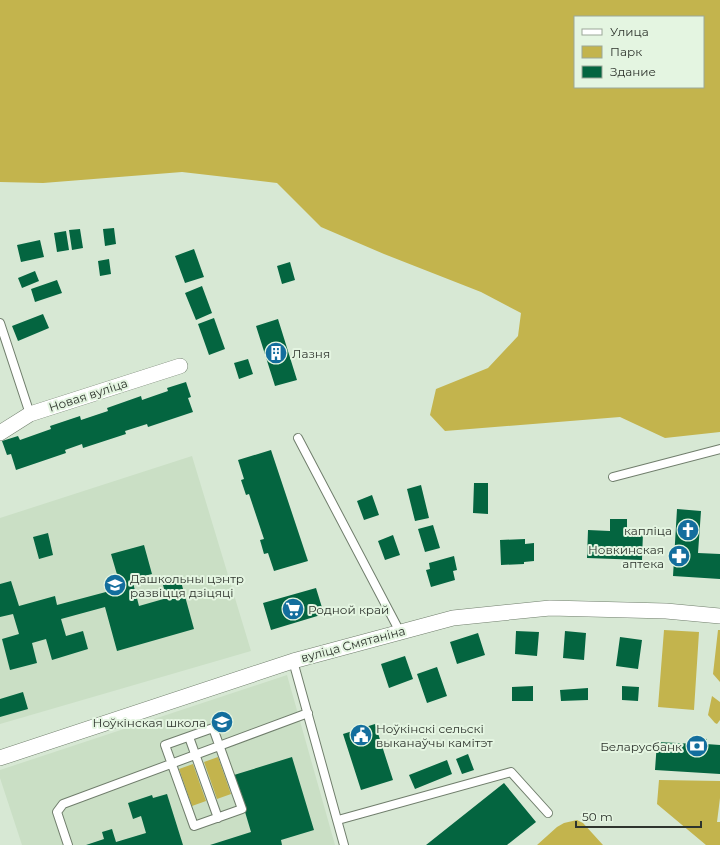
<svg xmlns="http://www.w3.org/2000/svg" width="720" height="845" font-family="Montserrat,sans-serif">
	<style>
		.built { fill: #cadfc5 }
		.green { fill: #c3b44d; fill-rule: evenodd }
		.building { fill: #046540 }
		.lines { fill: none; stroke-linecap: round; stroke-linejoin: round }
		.service-casing { stroke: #707e6c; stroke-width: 10 }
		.minor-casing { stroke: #707e6c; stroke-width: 16 }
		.service { stroke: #fff; stroke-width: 8 }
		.minor { stroke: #fff; stroke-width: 15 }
		.labels { text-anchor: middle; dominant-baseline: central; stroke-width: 4; stroke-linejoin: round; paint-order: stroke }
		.poi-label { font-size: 12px; fill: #2e342d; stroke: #e4f5e1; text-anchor: start }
		.street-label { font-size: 12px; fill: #2e342d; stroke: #e4f5e1 }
	</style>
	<rect width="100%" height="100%" fill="#d7e8d4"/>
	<path class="built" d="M192 456 251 651 0 724V518Z
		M287 675 335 845H22L0 778V770Z"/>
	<path class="green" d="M0 0H720V432L665 438 620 417 445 431 430 415 436 389 488 368 518 336 521 313 481 292 384 254 321 227 277 183 182 172 43 183 0 182ZM575 17H703V87H575Z
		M664 630 699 632 694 710 658 707Z
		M718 630H720V682L713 674Z
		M712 696 720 702V720L717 724 715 723 708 715Z
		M218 757 231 794 217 799 204 762Z
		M193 764 206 801 192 806 179 769Z
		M659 780 720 781V798L717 822H720V845H706L657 804Z
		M577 820 583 823 603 845H537L557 827 564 823Z"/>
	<path class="building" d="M114 228 116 244 105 246 103 229Z
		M80 229 83 248 72 250 69 230Z
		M66 231 69 250 57 252 54 233Z
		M40 240 44 257 21 262 17 245Z
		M194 249 204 277 185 283 175 256Z
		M109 259 111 274 100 276 98 261Z
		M290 262 295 280 282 284 277 266Z
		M35 271 39 281 22 288 18 278Z
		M57 280 62 293 35 302 31 289Z
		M202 286 212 313 196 320 185 293Z
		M43 314 49 328 18 341 12 326Z
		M214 318 225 349 209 355 198 324Z
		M278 319 297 380 275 386 256 326Z
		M248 359 253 374 239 379 234 363Z
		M186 382 191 397 188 398 193 412 148 427 147 424 125 431 126 434 83 448 82 444 65 450 66 453 16 470 11 454 7 455 2 441 18 436 20 440 51 429 50 426 80 416 81 420 108 411 107 408 141 396 142 400 168 391 167 388Z
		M271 450 308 561 274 571 268 553 264 554 260 540 264 539 249 494 246 495 241 480 244 479 238 460Z
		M474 483H488V514L473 513Z
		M421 485 429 518 415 521 407 489Z
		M372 495 379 515 364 520 357 501Z
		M677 509 701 511 698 553 720 554V579L673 576Z
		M610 519H627V532H643L642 560 587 558 588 530 610 531Z
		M433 525 440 548 425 552 418 529Z
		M48 533 53 555 39 559 33 537Z
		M393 535 400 555 385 560 378 541Z
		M525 539V544L534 543V561L524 562V564L501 565 500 540Z
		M144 545 152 574 132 579 139 606 167 598 162 582 180 578 194 629 117 651 105 607 61 619 66 636 83 631 88 649 52 660 46 639 32 643 37 663 10 670 2 639 19 634 13 614 0 617V584L11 581 19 606 55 596 57 605 121 588 111 554Z
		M454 556 457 570 453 571 455 580 431 587 426 570 430 569 429 563Z
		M316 588 324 614 271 630 263 603Z
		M516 631 539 632 537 656 515 654Z
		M565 631 586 633 584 660 563 658Z
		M478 633 485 655 457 664 450 642Z
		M620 637 642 640 638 669 616 666Z
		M405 656 413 679 389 688 381 664Z
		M437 667 447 696 427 703 417 674Z
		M533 686V701H512V687Z
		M622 686 639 687 638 701 622 700Z
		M588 688V700L561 701 560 690Z
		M23 692 28 709 0 717V699Z
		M375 724 393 780 361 790 343 734Z
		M698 738 707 739 706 744 720 745V774L655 770 657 742 697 744Z
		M468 754 474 770 462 774 456 759Z
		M292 757 314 830 281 840 282 845H210L251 832 234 775Z
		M447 760 452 774 415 789 409 775Z
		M504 783 536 822 507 845H426Z
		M167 794 183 845H86L104 839 102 832 112 829 116 842 146 833 141 816 133 819 128 803 152 795 153 798Z"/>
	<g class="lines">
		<g class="service-casing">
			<path id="service" d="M0 323 30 414
				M298 438 400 632
				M613 477 720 449
				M293 661 344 845
				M213 728 242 809 194 826 165 745Z
				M189 737 218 818
				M338 820 511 772 548 813
				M68 845 57 812 63 804 308 713"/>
		</g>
		<g class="minor-casing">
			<path id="minor" d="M0 433 30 414 180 366
				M0 758 293 661 453 618 550 608 666 611 720 616"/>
		</g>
		<use href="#service" class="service"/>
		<use href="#minor" class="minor"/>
	</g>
	<defs>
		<g id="building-disc" transform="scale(1.15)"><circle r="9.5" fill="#136e9d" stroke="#e4f5e1"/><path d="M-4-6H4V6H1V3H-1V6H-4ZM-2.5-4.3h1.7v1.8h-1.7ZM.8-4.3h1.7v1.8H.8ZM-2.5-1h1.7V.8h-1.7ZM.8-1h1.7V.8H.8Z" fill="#fff"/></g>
		<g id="church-disc" transform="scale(1.15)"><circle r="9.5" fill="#136e9d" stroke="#e4f5e1"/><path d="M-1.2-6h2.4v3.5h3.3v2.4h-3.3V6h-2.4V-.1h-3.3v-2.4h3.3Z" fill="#fff"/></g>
		<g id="pharmacy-disc" transform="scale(1.15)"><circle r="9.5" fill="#136e9d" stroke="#e4f5e1"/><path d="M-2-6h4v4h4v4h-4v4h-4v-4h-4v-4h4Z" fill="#fff"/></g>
		<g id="school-disc" transform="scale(1.15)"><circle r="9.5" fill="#136e9d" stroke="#e4f5e1"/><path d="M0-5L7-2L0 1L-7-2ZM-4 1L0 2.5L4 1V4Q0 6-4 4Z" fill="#fff"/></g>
		<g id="supermarket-disc" transform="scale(1.15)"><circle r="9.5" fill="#136e9d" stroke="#e4f5e1"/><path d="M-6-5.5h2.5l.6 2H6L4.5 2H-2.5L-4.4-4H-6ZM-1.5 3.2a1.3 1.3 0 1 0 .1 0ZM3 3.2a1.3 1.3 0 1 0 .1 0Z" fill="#fff"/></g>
		<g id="civic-disc" transform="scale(1.15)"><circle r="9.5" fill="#136e9d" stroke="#e4f5e1"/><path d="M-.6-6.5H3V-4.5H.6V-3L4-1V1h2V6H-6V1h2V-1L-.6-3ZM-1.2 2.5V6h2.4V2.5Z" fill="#fff"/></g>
		<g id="bank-disc" transform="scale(1.15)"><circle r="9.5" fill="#136e9d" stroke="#e4f5e1"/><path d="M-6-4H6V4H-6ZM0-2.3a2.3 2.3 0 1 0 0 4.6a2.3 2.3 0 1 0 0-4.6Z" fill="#fff"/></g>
	</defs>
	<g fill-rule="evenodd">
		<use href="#building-disc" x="276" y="353"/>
		<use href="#church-disc" x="688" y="530"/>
		<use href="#pharmacy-disc" x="679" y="556"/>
		<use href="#school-disc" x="115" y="585"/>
		<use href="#supermarket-disc" x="293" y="609"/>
		<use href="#school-disc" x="222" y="722"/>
		<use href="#civic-disc" x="361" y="735"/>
		<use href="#bank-disc" x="697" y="746"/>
	</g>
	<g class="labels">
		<g class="poi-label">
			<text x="292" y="353">Лазня</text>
			<text x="672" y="530" text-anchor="end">капліца</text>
			<text x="664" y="549" text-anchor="end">Новкинская<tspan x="664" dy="14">аптека</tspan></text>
			<text x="130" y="578">Дашкольны цэнтр<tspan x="130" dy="14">развіцця дзіцяці</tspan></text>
			<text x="308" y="609">Родной край</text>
			<text x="206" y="722" text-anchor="end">Ноўкінская школа</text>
			<text x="376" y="728">Ноўкінскі сельскі<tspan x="376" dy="14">выканаўчы камітэт</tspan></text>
			<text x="682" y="746" text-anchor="end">Беларусбанк</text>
		</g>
		<g class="street-label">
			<text transform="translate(88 395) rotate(-18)">Новая вуліца</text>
			<text transform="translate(353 644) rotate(-15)">вуліца Смятаніна</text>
		</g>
	</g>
	<rect x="574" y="16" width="130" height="72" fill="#e4f5e1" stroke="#9ba899"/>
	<rect x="582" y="29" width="20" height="6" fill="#ffffff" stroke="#9ba899"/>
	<text x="610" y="36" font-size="12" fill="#2e342d">Улица</text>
	<rect x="582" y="46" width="20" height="12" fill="#c3b44d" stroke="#9ba899"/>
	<text x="610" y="56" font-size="12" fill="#2e342d">Парк</text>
	<rect x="582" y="66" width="20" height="12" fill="#046540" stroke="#9ba899"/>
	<text x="610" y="76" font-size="12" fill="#2e342d">Здание</text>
	<path d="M576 821v6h125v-6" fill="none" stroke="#2e342d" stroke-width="2"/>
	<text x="582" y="821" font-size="12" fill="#2e342d" stroke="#e4f5e1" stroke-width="3" paint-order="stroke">50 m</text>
</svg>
